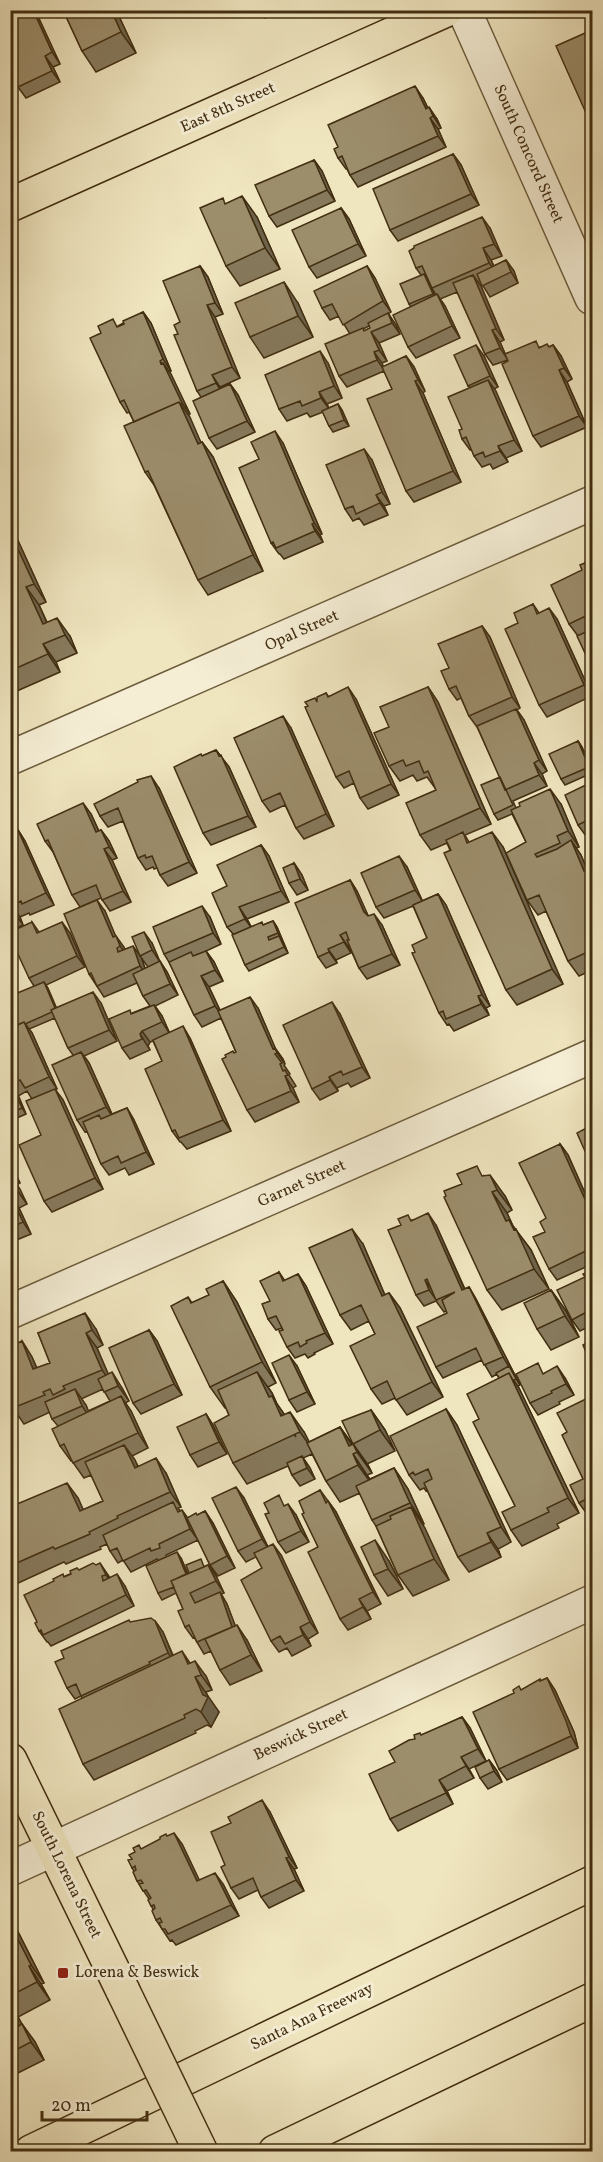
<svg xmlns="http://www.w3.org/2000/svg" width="603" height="2162" font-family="Vollkorn,serif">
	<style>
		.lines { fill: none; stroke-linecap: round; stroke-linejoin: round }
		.minor-casing { stroke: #6d5c3c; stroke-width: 36 }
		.major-casing { stroke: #422e11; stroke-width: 36 }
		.highway-casing { stroke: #422e11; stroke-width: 36 }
		.minor { stroke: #f5eed5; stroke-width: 33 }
		.major { stroke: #efe5bf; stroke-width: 33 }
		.highway { stroke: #efe5bf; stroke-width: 33 }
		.major-bridge-casing { stroke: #422e11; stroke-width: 36; stroke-linecap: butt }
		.major-bridge { stroke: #efe5bf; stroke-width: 33 }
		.wall { fill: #86795c; stroke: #422e11; stroke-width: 1.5; fill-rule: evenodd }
		.shaded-wall { fill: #6d634b; stroke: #422e11; stroke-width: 1.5 }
		.building { fill: #9c8d6b; stroke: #422e11; stroke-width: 1.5 }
		.poi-dot { fill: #8f2418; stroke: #f5eed5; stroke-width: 2 }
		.labels { text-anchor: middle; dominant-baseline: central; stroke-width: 6; stroke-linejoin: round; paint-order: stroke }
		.street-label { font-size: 16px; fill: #422e11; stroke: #f5eed5 }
		.poi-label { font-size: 16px; fill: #422e11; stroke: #f5eed5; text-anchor: start }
	</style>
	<rect width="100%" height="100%" fill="#efe5bf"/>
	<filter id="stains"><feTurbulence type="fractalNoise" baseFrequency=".00333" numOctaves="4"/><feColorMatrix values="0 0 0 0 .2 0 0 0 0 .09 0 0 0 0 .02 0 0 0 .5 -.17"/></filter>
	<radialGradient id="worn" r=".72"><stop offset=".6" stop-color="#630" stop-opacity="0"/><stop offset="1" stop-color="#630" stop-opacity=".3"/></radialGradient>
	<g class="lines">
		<g class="minor-casing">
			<path id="minor" d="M464 10 592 298
				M10 758 592 503
				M10 1312 592 1056
				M10 1869 592 1602"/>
		</g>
		<g class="major-casing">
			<path id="major" d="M10 205 446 10
				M10 1760 123 1991"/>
		</g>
		<g class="highway-casing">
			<path id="highway" d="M31 2152 592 1883
				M275 2152 592 2000"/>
		</g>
		<use href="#minor" class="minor"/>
		<use href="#major" class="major"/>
		<use href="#highway" class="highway"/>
		<g class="major-bridge-casing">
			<path id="major-bridge" d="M123 1991 201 2152"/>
		</g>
		<use href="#major-bridge" class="major-bridge"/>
	</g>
	<path class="wall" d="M35 10 60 64 53 67 60 82 26 98 18 87Z
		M63 10H116L136 53 96 72 82 51Z
		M260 10H281L265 18Z
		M592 30V123L586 113Z
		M10 79 16 91 10 94Z
		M423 98 428 108 437 119 441 128 438 129 446 147 358 187 350 175 347 169H346L338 158Z
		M453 154 461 165 479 205 398 241 390 230Z
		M314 160 322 171 335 201 277 227 269 216Z
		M341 208 349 219 366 256 317 278 309 267Z
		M257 217 280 269 240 286 226 266Z
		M490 228 502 256 491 260 494 266 506 260 514 271 518 283 490 297 480 281 478 282 481 286 504 340 500 342 505 354 540 347H549L553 345 561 356 572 379 567 382 587 427 541 447 533 436 508 360 493 365 485 354 457 292 440 299 445 306 460 338 416 358 408 347 411 307 409 304 421 275 416 268ZM427 278 432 288 436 295H435Z
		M200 266 208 277 223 314 215 317 240 378 220 387 221 388 230 384 238 395 255 432 217 449 209 438 201 397 197 391 178 334 180 322Z
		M367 266 375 278 391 312 388 314 396 325 400 334 379 343 387 361 382 363 383 367 406 356 414 367 425 391 423 393 461 482 414 502 406 491 392 389 384 371 347 387 339 376 350 334 339 316 330 320 322 308ZM369 326 370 328 365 331 363 329Z
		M298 303 313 337 264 358 250 337Z
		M143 312 151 323 171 371H169L190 414 188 415 201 443 202 442 213 457 263 571 208 595 198 580 154 485 145 472 134 422 129 412 127 413 120 402 118 326Z
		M484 356 498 387 494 389 522 451 506 458 508 462 493 469 490 464 482 467 474 456 472 450H470L462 439V429L470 388 468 386Z
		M328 363 342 398 327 404 329 408 338 404 342 410 349 426 333 432 329 426 323 412 310 417 307 413 287 421 279 409Z
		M283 443 322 534 320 535 323 542 284 559 280 554H279L271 543 259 459Z
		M372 460 390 504 384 506 388 515 364 525 359 518 353 521 345 509Z
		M10 523 46 602 39 605 47 622 70 636 77 653 56 662 60 672 10 694Z
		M585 563 589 568 592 566V668L578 636 569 624Z
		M533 604 539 613 557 619 592 696 547 717 539 705 518 623Z
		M482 626 490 637 520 708 517 710 524 720 547 771 542 774 547 786 513 801 516 808 561 804 579 847 576 848 581 855 588 872 592 878V970L579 976 568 961 546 911 538 915 527 900 526 842 512 814 498 820 494 814 500 777 477 727 469 716 461 698 457 700 449 689V668Z
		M428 687 438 702 491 824 465 835 469 842 503 847 563 984 517 1005 506 990 447 843 431 850 420 835 436 790 435 788 427 777 417 781 413 775 400 781 389 766V727Z
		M326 693 328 696 356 699 399 795 368 809 360 798 354 783 344 788 336 777 317 701Z
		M291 728 334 826 304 839 296 828 285 805 270 812 262 801Z
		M578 741 582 747 592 770V773L565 785 561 779Z
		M216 750 229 767 256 827 211 845 203 833 202 756Z
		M138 782 159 788 197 873 168 886 160 875 157 868 154 869 153 867 146 870 138 858 123 821 108 827 100 816Z
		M592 782V833L586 836 578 825Z
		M91 814 99 831 101 830 109 841 117 858 112 860 131 902 110 911 101 898 80 907 72 895 53 852 45 841Z
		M18 830 25 841 54 905 30 915 29 913 20 917 23 925 10 931V833Z
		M261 845 269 856 289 902 247 919 251 927 263 925 273 921 277 927 288 953 249 971 245 965 233 934 227 927V886Z
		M294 863 302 875 308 890 297 895 289 883Z
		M407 867 422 901 438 894 446 905 490 1006 486 1008 489 1015 454 1031 449 1024 447 1025 439 1013 415 952 427 938 413 906 384 918 376 907Z
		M350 880 357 891 368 916 382 925 400 965 367 979 359 968 349 946H348L351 953 336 960 337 963 326 968 318 957Z
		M105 911 115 936 125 949 141 957 145 968 148 967 140 956 152 943 160 962 167 972 178 995 155 1006 162 1016 169 1032 190 1038 231 1131 187 1149 181 1142H180L172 1131 162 1061 153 1041 150 1042 148 1046 150 1050 130 1059 122 1048 132 1013 150 1006 143 996 137 983 104 997 89 974Z
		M210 917 221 944 206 951 214 962 223 981 209 987 220 1010 258 1008 275 1048 283 1059 285 1064 284 1065 290 1074 289 1075 296 1086 293 1088 299 1102 255 1122 247 1110 234 1053 236 1052 221 1018 202 1027 194 1015 169 962 164 954Z
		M32 922 39 932 70 933 85 967 46 985 56 1008 101 1003 117 1041 84 1056 89 1063 112 1114 127 1108 134 1120 154 1164 129 1175 125 1168 109 1175 101 1164 87 1131 85 1132 77 1120 73 1055 68 1048 55 1018 29 1029 32 1033 57 1089 55 1090 63 1100 103 1189 52 1212 44 1201 41 1135 32 1099 27 1091 18 1096 26 1114 10 1121V1017L15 1026 18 1025 34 986 29 978Z
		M340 1014 370 1078 351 1087 348 1083 337 1088 338 1091 320 1100 312 1089Z
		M560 1144 568 1155 592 1209V1325L580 1331 572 1320 585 1277 590 1271 588 1266 557 1280 549 1269 545 1232Z
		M10 1162 20 1183 17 1185 27 1204 19 1208 31 1234 14 1241 10 1236Z
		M484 1176 505 1196 512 1210 507 1213 513 1226 531 1250 549 1289 502 1310 487 1290Z
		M412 1220 436 1225 465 1289 469 1287 476 1299 520 1385 518 1386 579 1513 557 1524 559 1528 522 1546 511 1530 515 1506 479 1419 499 1378 497 1374 492 1377 482 1360 443 1378 436 1367 447 1313 446 1311 444 1312 436 1301 424 1306 416 1295Z
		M363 1244 385 1295 389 1293 400 1308 443 1397 407 1415 395 1398 382 1404 371 1389 375 1334 369 1321 351 1330 340 1315Z
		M279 1272 285 1281 298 1274 306 1286 333 1344 314 1353 315 1354 308 1358 305 1354 295 1358 287 1347 282 1328 276 1330 268 1319 270 1301Z
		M223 1281 237 1302 276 1383 268 1387 272 1393 277 1404 284 1414 304 1432 309 1442 340 1427 368 1465 372 1473 367 1475 370 1479 394 1468 408 1489 424 1524 423 1525 449 1580 413 1596 398 1575 376 1526 372 1520 360 1493 340 1502 326 1481 312 1454 303 1458 310 1468 315 1479 300 1486 292 1475 288 1466 247 1484 233 1463 229 1415 226 1408H225L210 1387 188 1297 192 1303 209 1295Z
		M551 1290 566 1311 579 1337 551 1350 537 1329Z
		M96 1329 103 1345 97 1348 108 1374 122 1388 129 1401 125 1403 131 1411 148 1448 132 1456 138 1466 166 1473 181 1507 178 1508 187 1518 198 1515 205 1511 213 1523 235 1568 218 1576 210 1565 198 1540 166 1555 167 1557 181 1558 188 1574 208 1565 216 1576 224 1593 221 1594 227 1604 235 1626 247 1640 262 1671 230 1685 220 1670 211 1651 204 1654 194 1637 193 1638 185 1627 183 1609 176 1593 162 1600 158 1593V1561L157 1559 131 1572 123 1560 118 1563 110 1551 107 1544 100 1547 101 1549 66 1564 64 1562 16 1584 10 1576V1507L78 1498 83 1510 103 1501 91 1475 84 1478 72 1461H71L60 1446 58 1426 52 1419 50 1412 24 1424 13 1408 22 1341 32 1357 37 1368 50 1363 38 1333ZM103 1389 110 1401 88 1411 86 1405 81 1399Z
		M149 1330 157 1341 182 1395 141 1414 133 1403Z
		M297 1366 315 1404 297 1412 289 1400Z
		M545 1373 565 1378 574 1395 559 1402 560 1404 538 1415 530 1403Z
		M592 1396V1511L587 1514 579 1503 583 1479 567 1432Z
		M446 1409 457 1425 511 1542 498 1549 501 1557 469 1572 458 1557 427 1490 426 1491 424 1488 420 1490 409 1475Z
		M371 1410 385 1430 395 1451 367 1464 353 1444Z
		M206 1414 213 1425 227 1454 198 1467 190 1455Z
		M320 1490 336 1512 381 1604 367 1611 371 1619 348 1630 340 1619 318 1547 304 1513Z
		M244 1498 268 1547 281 1555 318 1633 308 1639 311 1646 292 1656 287 1648 279 1652 271 1641 262 1568 256 1557 246 1562 238 1551Z
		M296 1515 309 1542 286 1553 278 1542Z
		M389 1561 403 1589 388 1596 374 1575Z
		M79 1570 108 1575 110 1578 125 1586 134 1606 51 1646 48 1642H47L39 1631 37 1622 65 1576Z
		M155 1621 163 1632 173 1655 190 1663 206 1676 212 1690 206 1692 208 1697 219 1712 211 1727 207 1725 195 1731 196 1733 94 1780 83 1764 82 1698 81 1696 75 1699 67 1688 64 1658 131 1622Z
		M547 1678 555 1690 574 1732 578 1748 507 1780 499 1769 522 1690Z
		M462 1717 470 1728 486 1761 469 1769 474 1778 447 1791 453 1804 398 1831 390 1819 415 1739Z
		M489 1760 497 1771 502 1782 488 1789 480 1778Z
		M270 1812 297 1868 294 1869 304 1891 269 1908 261 1897 258 1890 239 1899 231 1888 225 1865Z
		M167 1836 182 1844 199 1880 223 1884 239 1916 176 1945 172 1940 170 1941 156 1920 153 1910 149 1899 137 1881 134 1871 132 1868V1859L142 1849Z
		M10 1921 17 1930 44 1983 41 1984 50 2000 18 2017 22 2024 35 2042 44 2060 10 2077Z"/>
	<path class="shaded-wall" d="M33 10H35L60 64 52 52Z
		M111 10H116L136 53 121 32Z
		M45 56 53 67 60 82 52 71Z
		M10 79 16 91 10 83Z
		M415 86 423 98 432 117 426 109Z
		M429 107 437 119 441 128 433 116Z
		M430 118 438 129 446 147 438 136Z
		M453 154 461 165 479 205 471 194Z
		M314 160 322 171 335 201 327 190Z
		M242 196 257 217 280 269 265 248Z
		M341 208 349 219 366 256 358 244Z
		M482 217 490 228 502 256 494 244Z
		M483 248 491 260 497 274 489 263Z
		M506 260 514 271 518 283 511 272Z
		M200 266 208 277 223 314 215 303Z
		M367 266 375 278 391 312 383 301Z
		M424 274 428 280 437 300 433 294Z
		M473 275 481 286 504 340 496 329Z
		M284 282 298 303 313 337 298 316Z
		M437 294 445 306 460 338 452 326Z
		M207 305 215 317 240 378 232 367Z
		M143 312 151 323 171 371 163 359Z
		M388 313 396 325 400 334 392 323Z
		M492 330 500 342 508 360 500 348Z
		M371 332 379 343 387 361 379 350Z
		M476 345 484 356 498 387 490 376Z
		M553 345 561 356 572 379 564 368Z
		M320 351 328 363 342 398 334 386Z
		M374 352 382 363 385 371 377 360Z
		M406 356 414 367 425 391 418 380Z
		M160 361 166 370 163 363 171 374 190 414 182 403Z
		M559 370 567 382 587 427 579 416Z
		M212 375 220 387 224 395 216 383Z
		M488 380 496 391 522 451 514 440Z
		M415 381 423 393 461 482 453 471Z
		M230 384 238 395 255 432 247 421Z
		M319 392 327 404 329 409 321 398Z
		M179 402 190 417 208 459 198 444Z
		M338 404 342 410 349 426 344 420Z
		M275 431 283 443 322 534 314 523Z
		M202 442 213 457 263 571 253 555Z
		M498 446 506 458 508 462 500 451Z
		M364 449 372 460 390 504 382 492Z
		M376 495 384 506 388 515 380 503Z
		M10 523 46 602 34 584 10 532Z
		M312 524 320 535 323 542 315 531Z
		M26 587 39 605 54 639 43 624Z
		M549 608 557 619 592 696 584 685Z
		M57 618 70 636 77 653 65 635Z
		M482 626 490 637 520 708 512 697Z
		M43 644 56 662 60 672 48 654Z
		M348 687 356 699 399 795 391 784Z
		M428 687 438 702 491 824 480 808Z
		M516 709 524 720 547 771 539 760Z
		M283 716 291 728 334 826 326 814Z
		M578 741 582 747 592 771 589 767Z
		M216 750 229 767 256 827 248 816Z
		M534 763 542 774 547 786 539 775Z
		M151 776 159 788 197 873 189 862Z
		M550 789 561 804 579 847 568 831Z
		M83 803 91 814 104 843 96 832Z
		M18 830 25 841 54 905 46 893Z
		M101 830 109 841 117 858 109 847Z
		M492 832 503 847 563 984 552 969Z
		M571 840 581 855 588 872 592 878V884L584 871Z
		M261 845 269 856 289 902 281 891Z
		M104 849 112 860 131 902 123 891Z
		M399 856 407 867 423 902 415 890Z
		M294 863 302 875 308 890 300 879Z
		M350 880 357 891 372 924 364 912Z
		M438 894 446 905 490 1006 482 995Z
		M97 900 105 911 120 946 113 937Z
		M12 905 20 917 23 925 15 914Z
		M202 906 210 917 221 944 213 933Z
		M239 907 247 919 253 930 245 919Z
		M374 914 382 925 400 965 392 954Z
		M273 921 277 927 288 953 284 947Z
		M62 922 70 933 85 967 77 956Z
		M144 932 152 943 160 962 152 950Z
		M340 935 348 946 351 953 344 942Z
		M116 936 124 947 128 957 120 946Z
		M133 946 141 957 148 977 140 966Z
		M328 949 336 960 337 963 329 952Z
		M206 951 214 962 223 981 215 970Z
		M160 961 167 972 178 995 170 984Z
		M201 976 209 987 223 1017 215 1006Z
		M44 982 48 988 60 1016 56 1010Z
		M93 992 101 1003 117 1041 109 1030Z
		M478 996 486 1008 489 1015 481 1004Z
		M250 997 258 1008 277 1052 275 1048 283 1059 285 1064 277 1053 273 1049Z
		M332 1002 340 1014 370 1078 362 1067Z
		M154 1005 162 1016 170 1034 162 1022Z
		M24 1022 32 1033 57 1089 49 1077Z
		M183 1026 190 1038 231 1131 223 1120Z
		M142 1031 150 1042 148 1046 150 1050 140 1034Z
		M81 1052 89 1063 114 1119 106 1107Z
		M285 1076 293 1088 299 1102 291 1091Z
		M329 1077 337 1088 338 1091 330 1080Z
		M55 1089 63 1100 103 1189 95 1178Z
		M14 1091 19 1097 26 1114 22 1108Z
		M127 1108 134 1120 154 1164 146 1152Z
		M560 1144 568 1155 592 1209V1215Z
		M10 1162 20 1183 10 1168Z
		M490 1175 505 1196 512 1210 497 1190Z
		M12 1177 20 1189 27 1204 19 1193Z
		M492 1192 507 1213 513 1226 531 1250 549 1289 534 1269 506 1221Z
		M11 1197 19 1208 31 1234 23 1222Z
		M428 1213 436 1225 470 1302 462 1290Z
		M352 1229 363 1244 392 1312 382 1296Z
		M298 1274 306 1286 333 1344 325 1333Z
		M425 1280 433 1291 437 1301 429 1290Z
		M223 1281 237 1302 276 1383 262 1362Z
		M469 1287 476 1299 520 1385 503 1357Z
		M551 1290 566 1311 579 1337 565 1316Z
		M389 1293 400 1308 443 1397 432 1382Z
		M85 1313 96 1329 103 1345 92 1330Z
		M149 1330 157 1341 182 1395 174 1384Z
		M86 1333 97 1348 113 1385 102 1370Z
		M22 1341 32 1357 43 1384 33 1369Z
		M289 1355 297 1366 315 1404 307 1392Z
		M557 1366 565 1378 574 1395 566 1384Z
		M112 1372 122 1388 129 1401 118 1386Z
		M257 1372 272 1393 277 1404 286 1417 296 1437 269 1397Z
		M509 1373 519 1388 579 1513 568 1498Z
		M75 1389 86 1405 93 1422 82 1406Z
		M121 1396 131 1411 148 1448 138 1433Z
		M446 1409 457 1425 511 1542 501 1527Z
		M371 1410 385 1430 395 1451 380 1430Z
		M290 1412 304 1432 315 1453 300 1432Z
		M206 1414 213 1425 227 1454 219 1442Z
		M340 1427 354 1448 349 1446Z
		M353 1444 368 1465 372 1473 357 1452Z
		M124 1445 135 1460 145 1483 135 1468Z
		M353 1454 367 1475 373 1486 358 1465Z
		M302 1456 310 1468 315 1479 307 1468Z
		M156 1458 166 1473 181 1507 170 1492Z
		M394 1468 408 1489 424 1524 410 1503Z
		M67 1483 78 1498 91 1527 80 1511Z
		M236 1487 244 1498 270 1551 262 1539Z
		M328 1501 336 1512 381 1604 373 1592Z
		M288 1504 296 1515 309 1542 301 1531Z
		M411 1507 425 1528 449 1580 434 1559Z
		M182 1510 190 1521 198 1540 190 1529Z
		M205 1511 213 1523 235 1568 227 1556Z
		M487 1533 498 1549 501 1557 491 1542Z
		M375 1540 389 1561 403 1589 388 1569Z
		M273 1544 281 1555 318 1633 310 1622Z
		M177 1552 181 1558 193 1586 189 1580Z
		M100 1563 108 1575 114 1586 106 1575Z
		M208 1565 216 1576 224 1593 216 1581Z
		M117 1574 125 1586 134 1606 126 1595Z
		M220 1592 227 1604 240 1638 232 1627Z
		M359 1599 367 1611 371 1619 363 1607Z
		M155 1621 163 1632 176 1664 168 1653Z
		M237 1625 247 1640 262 1671 251 1655Z
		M300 1627 308 1639 311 1646 303 1635Z
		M182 1651 192 1666 188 1664Z
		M195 1661 206 1676 212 1690 201 1675Z
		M195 1677 219 1712 211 1727 201 1712Z
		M547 1678 555 1690 574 1732 578 1748 571 1736Z
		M462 1717 470 1728 486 1761 478 1749Z
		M461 1757 469 1769 474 1778 466 1766Z
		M489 1760 497 1771 502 1782 494 1771Z
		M439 1780 447 1791 453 1804 446 1793Z
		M262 1800 270 1812 297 1868 289 1857Z
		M174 1833 182 1844 205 1892 197 1881Z
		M286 1858 294 1869 304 1891 296 1880Z
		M215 1873 223 1884 239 1916 231 1905Z
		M10 1921 17 1930 44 1983 31 1965 10 1924Z
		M29 1966 41 1984 50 2000 37 1982Z
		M10 2005 18 2017 32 2044 19 2026 10 2008Z
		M22 2024 35 2042 44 2060 31 2042Z"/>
	<path class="building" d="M10 10H33L52 52 45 56 52 71 18 87 10 71Z
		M63 10H111L121 32 82 51Z
		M592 30V110L586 113 556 46Z
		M415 86 426 109 429 107 433 116 430 118 438 136 350 175 342 156 338 158 334 149 338 147 328 125Z
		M453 154 471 194 390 230 373 189Z
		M314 160 327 190 269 216 255 185Z
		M242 196 265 248 226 266 200 208 223 198 225 204Z
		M341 208 358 244 309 267 292 230Z
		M482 217 494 244 483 248 489 263 432 288 422 266 416 268 409 251 414 248V246Z
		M506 260 511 272 482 286 477 274Z
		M200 266 215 303 207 305 232 367 212 375 216 383 197 391 174 335 178 334 174 325 180 322 163 281Z
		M367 266 383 301 343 325 332 304 322 308 314 291Z
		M424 274 433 294 409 304 400 284Z
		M473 275 496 329 492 330 500 348 485 354 453 283Z
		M284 282 298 316 250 337 235 303Z
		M437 294 452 326 408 347 393 315Z
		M143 312 163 359 160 361 161 364 163 363 182 403 180 404 179 402 134 422 124 400 120 402 90 338 101 333 98 326 113 319 117 327 124 324 123 321Z
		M388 313 392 323 371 332 379 350 374 352 377 360 339 376 325 344 363 328 364 331 370 328 368 323Z
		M536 341 539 348 547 344 549 347 553 345 564 368 559 370 579 416 533 436 502 364 508 361 505 354Z
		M476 345 490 376 468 386 454 355Z
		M320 351 334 386 319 392 321 398 302 406 300 401 279 409 265 375Z
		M406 356 418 380 415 381 453 471 406 491 367 399 392 389 382 367Z
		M488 380 514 440 498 446 500 451 485 457 483 452 474 456 466 437 462 439 459 430 462 429 448 397Z
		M230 384 247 421 209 438 193 401Z
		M179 402 198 444 202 442 253 555 198 580 148 471 145 472 124 426Z
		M338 404 344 420 329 426 322 411Z
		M275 431 314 523 312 524 315 531 276 548 273 542 271 543 239 468 259 459 251 442Z
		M364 449 382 492 376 495 380 503 356 514 353 506 345 509 326 465Z
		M10 532 34 584 26 587 43 624 57 618 65 635 43 644 48 654 10 671Z
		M585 563 588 568 592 566V613L569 624 551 585 582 570 580 565Z
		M533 604 537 614 549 608 584 685 539 705 505 629 518 623 514 613Z
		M482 626 512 697 469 716 456 686 449 689 441 671 449 668 438 644Z
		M592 629V668L577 636Z
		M348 687 391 784 360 798 349 771 336 777 305 707 308 706 305 702 315 698 317 702V697L326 693 328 697Z
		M428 687 480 808 420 835 406 803 436 790 428 771 424 773 419 761 406 766 403 760 389 766 374 733 389 727 380 707Z
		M516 709 539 760 534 763 539 775 505 790 477 726Z
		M283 716 326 814 296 828 280 793 262 801 234 738Z
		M578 741 589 767 561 779 549 754Z
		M216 750 219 756 221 755 248 816 203 833 174 767 201 754 202 756Z
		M151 776 189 862 160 875 152 856 146 858 145 855 138 858 118 808 100 816 94 804 138 782 137 780Z
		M500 777 513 805 494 814 481 785Z
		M592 782V818L578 825 565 795Z
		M550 789 568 831 557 836 560 843 535 854 537 857 557 849 571 840 584 871 587 870 592 882V950L568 961 539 895 527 900 506 853 526 842 511 810 520 806 519 803Z
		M83 803 96 832 101 830 109 847 104 849 123 891 102 900 96 885 72 895 48 840 45 841 37 824Z
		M18 830 46 893 22 904 21 901 12 905 15 914 10 916V833Z
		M463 832 467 843 492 832 552 969 506 990 444 853 451 850 446 840Z
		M261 845 281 891 239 907 245 919 227 927 212 893 227 886 217 865Z
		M399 856 415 890 376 907 361 873Z
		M294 863 300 879 289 883 283 868Z
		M350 880 364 912 368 916 374 914 392 954 359 968 347 940H349L346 932 340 935 344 942 328 949 329 952 318 957 295 903Z
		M438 894 482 995 478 996 481 1004 446 1019 443 1011 439 1013 412 953 415 952 412 945 427 938 413 905Z
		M97 900 113 937 116 936 120 946 117 948 118 952 133 946 140 966 97 986 91 973 89 974 64 914Z
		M202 906 213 933 164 954 153 927Z
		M273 921 278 933 268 937 269 940 279 936 284 947 245 965 232 935 262 922 263 925Z
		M32 922 37 933 62 922 77 956 29 978 10 937V932Z
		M144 932 152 950 140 956 132 937Z
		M206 951 215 970 201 976 215 1006 194 1015 169 962 191 952 193 956Z
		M160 961 170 984 143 996 133 974Z
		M44 982 55 1008 51 1010 52 1012 25 1024 24 1022 18 1025 10 1008V996Z
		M93 992 109 1030 68 1048 51 1010Z
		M250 997 273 1049 275 1048 277 1053 275 1054 282 1063 280 1064 283 1071 285 1070 288 1075 285 1076 291 1091 247 1110 222 1059 226 1057 225 1055 233 1051 234 1053 236 1052 218 1011Z
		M332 1002 362 1067 343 1075 341 1071 329 1077 330 1080 312 1089 283 1025Z
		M154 1005 162 1022 142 1031 140 1034 142 1039 122 1048 109 1019 130 1010 131 1014Z
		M24 1022 49 1077 25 1088 20 1080 10 1084V1028Z
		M183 1026 223 1120 179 1138 175 1130 172 1131 145 1069 162 1061 153 1040Z
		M81 1052 106 1107 77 1120 52 1065Z
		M55 1089 95 1178 44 1201 19 1145 41 1135 26 1101Z
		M14 1091 22 1108 10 1113V1093Z
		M127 1108 146 1152 121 1163 118 1156 101 1164 83 1122 99 1115 101 1119Z
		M592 1125V1167L577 1133Z
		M560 1144 592 1215V1248L549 1269 533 1237 545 1232 540 1222 546 1218 519 1163Z
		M477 1166 482 1176 490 1175 497 1190 492 1192 506 1221 509 1220 514 1230 516 1229 534 1269 487 1290 444 1197 446 1196 444 1191 462 1184 457 1174Z
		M12 1177 19 1193 11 1197 23 1222 10 1228V1178Z
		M428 1213 462 1290 469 1287 503 1357 484 1365 476 1348 436 1367 417 1327 447 1313 442 1300 455 1292 436 1300 427 1279 425 1280 429 1290 416 1295 388 1230 401 1225 398 1219 408 1215 411 1221Z
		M352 1229 382 1296 389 1293 432 1382 396 1400 387 1381 371 1389 350 1346 375 1334 361 1305 340 1315 309 1248Z
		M592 1258V1309L572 1320 557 1290 585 1277 583 1274 590 1271 586 1261Z
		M279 1272 283 1281 298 1274 325 1333 306 1341 307 1343 300 1347 298 1342 287 1347 279 1331 283 1330 276 1316 268 1319 262 1304 270 1301 260 1281Z
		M223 1281 262 1362 210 1387 171 1306 188 1297 191 1303 209 1295 206 1289Z
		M551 1290 565 1316 537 1329 524 1303Z
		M85 1313 92 1330 86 1333 102 1370 63 1386 65 1389 53 1395 50 1389 43 1392 45 1395 13 1408 10 1402V1346L22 1341 33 1369 50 1363 38 1333Z
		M149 1330 174 1384 133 1403 109 1348Z
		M592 1340V1366L583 1345Z
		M289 1355 307 1392 289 1400 272 1363Z
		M538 1363 543 1374 557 1366 566 1384 551 1391 552 1393 530 1403 516 1374Z
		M509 1366 516 1379 513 1380 509 1373 499 1378 496 1373Z
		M112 1372 118 1386 104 1392 98 1379Z
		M257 1372 269 1397 272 1396 281 1416 290 1412 300 1432 233 1463 214 1423 229 1415 218 1390Z
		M509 1373 568 1498 547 1508 549 1512 511 1530 502 1512 515 1506 473 1422 479 1419 467 1394Z
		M75 1389 82 1406 52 1419 45 1402Z
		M121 1396 138 1433 73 1463 64 1444 60 1446 52 1429Z
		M592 1396V1496L579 1503 570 1485 583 1479 562 1435 567 1432 557 1413Z
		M446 1409 501 1527 487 1533 491 1542 458 1557 424 1483 432 1479 428 1469 415 1475 413 1472 409 1475 390 1436Z
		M371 1410 380 1430 353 1444 342 1421Z
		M206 1414 219 1442 190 1455 177 1427Z
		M340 1427 349 1446 353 1444 357 1452 353 1454 358 1465 326 1481 307 1443Z
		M124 1445 135 1468 156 1458 170 1492 117 1516 118 1518 89 1532 90 1534 55 1549 53 1547 10 1566V1507L67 1483 80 1511 103 1501 85 1462Z
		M302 1456 307 1468 292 1475 287 1463Z
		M394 1468 410 1503 372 1520 356 1486Z
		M236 1487 262 1539 238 1551 212 1498Z
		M320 1490 326 1503 328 1501 373 1592 359 1599 363 1607 340 1619 308 1552 318 1547 302 1514 304 1513 299 1501Z
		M279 1495 284 1506 288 1504 301 1531 278 1542 265 1514 269 1513 264 1503Z
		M173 1502 178 1512 182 1510 190 1529 159 1544 160 1548 151 1551 150 1548 123 1561 117 1548 110 1551 103 1535Z
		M411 1507 434 1559 398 1575 376 1526 391 1519 390 1516Z
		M205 1511 227 1556 210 1565 187 1518 196 1513 197 1515Z
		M375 1540 388 1569 374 1575 361 1547Z
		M273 1544 310 1622 300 1627 303 1635 285 1644 280 1636 271 1641 241 1580 262 1568 254 1553Z
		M177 1552 186 1574 171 1581 174 1587 158 1593 146 1566Z
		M201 1559 204 1567 189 1573 186 1565Z
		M93 1563 96 1565 100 1563 106 1575 102 1576 103 1581 117 1574 126 1595 43 1635 41 1630 39 1631 35 1623 37 1622 24 1595 54 1581 53 1579 63 1574 64 1577 71 1574 70 1571 77 1568 79 1570Z
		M208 1565 216 1581 190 1593 195 1603 220 1592 232 1627 197 1642 189 1625 185 1627 178 1611 183 1609 171 1581Z
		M151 1618 155 1621 168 1653 149 1662 150 1664 81 1696 76 1684 67 1688 55 1662 64 1658 61 1651 129 1620 130 1622Z
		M237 1625 251 1655 220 1670 205 1639Z
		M182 1651 188 1664 195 1661 201 1675 195 1677 203 1695 208 1697 201 1712 196 1709 184 1715 185 1718 83 1764 59 1709Z
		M547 1678 566 1721 571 1736 499 1769 473 1712 514 1693 513 1690 519 1686 521 1690 540 1679V1681Z
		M462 1717 478 1749 461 1757 466 1766 439 1780 446 1793 390 1819 369 1774 395 1762 389 1751 409 1740 415 1739 414 1735 420 1733 421 1735Z
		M489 1760 494 1771 480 1778 475 1767Z
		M262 1800 289 1857 286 1858 296 1880 261 1897 253 1878 231 1888 221 1867 225 1865 211 1832 231 1823 228 1817Z
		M174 1833 197 1881 215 1873 231 1905 168 1934 165 1929H162L159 1923 162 1922 160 1918 156 1920 152 1911 155 1908 154 1905 151 1906 148 1900 151 1898 146 1890 143 1891 139 1884 143 1883 141 1880 137 1881 133 1872 136 1870 135 1866 132 1868 128 1860 132 1859 129 1855 135 1852 133 1848 139 1845 141 1849 160 1839V1837L166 1834 167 1836Z
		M10 1924 31 1965 29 1966 37 1982 10 1996Z
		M10 2008 19 2026 22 2024 31 2042 10 2053Z"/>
	<rect class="poi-dot" x="57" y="1967" width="12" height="12" rx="3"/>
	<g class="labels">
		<g class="street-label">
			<text transform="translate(228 108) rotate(-24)">East 8th Street</text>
			<text transform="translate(528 154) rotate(66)">South Concord Street</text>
			<text transform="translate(302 631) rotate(-24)">Opal Street</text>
			<text transform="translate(302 1184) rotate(-24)">Garnet Street</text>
			<text transform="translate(301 1735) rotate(-25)">Beswick Street</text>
			<text transform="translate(66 1875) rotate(64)">South Lorena Street</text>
			<text transform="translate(312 2017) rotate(-26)">Santa Ana Freeway</text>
		</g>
		<g class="poi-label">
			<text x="75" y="1973">Lorena &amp; Beswick</text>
		</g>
	</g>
	<rect width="603" height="2162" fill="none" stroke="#efe5bf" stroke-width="36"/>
	<rect x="12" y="12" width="579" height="2138" fill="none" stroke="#422e11" stroke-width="3"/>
	<rect x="18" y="18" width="567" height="2126" fill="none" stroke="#422e11" stroke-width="1.5"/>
	<path d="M42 2111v9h105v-9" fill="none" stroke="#422e11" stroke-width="3"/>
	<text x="51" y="2111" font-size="18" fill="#422e11" stroke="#f5eed5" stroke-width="4.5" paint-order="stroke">20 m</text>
	<rect width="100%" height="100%" filter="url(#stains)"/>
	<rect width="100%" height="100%" fill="url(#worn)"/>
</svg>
